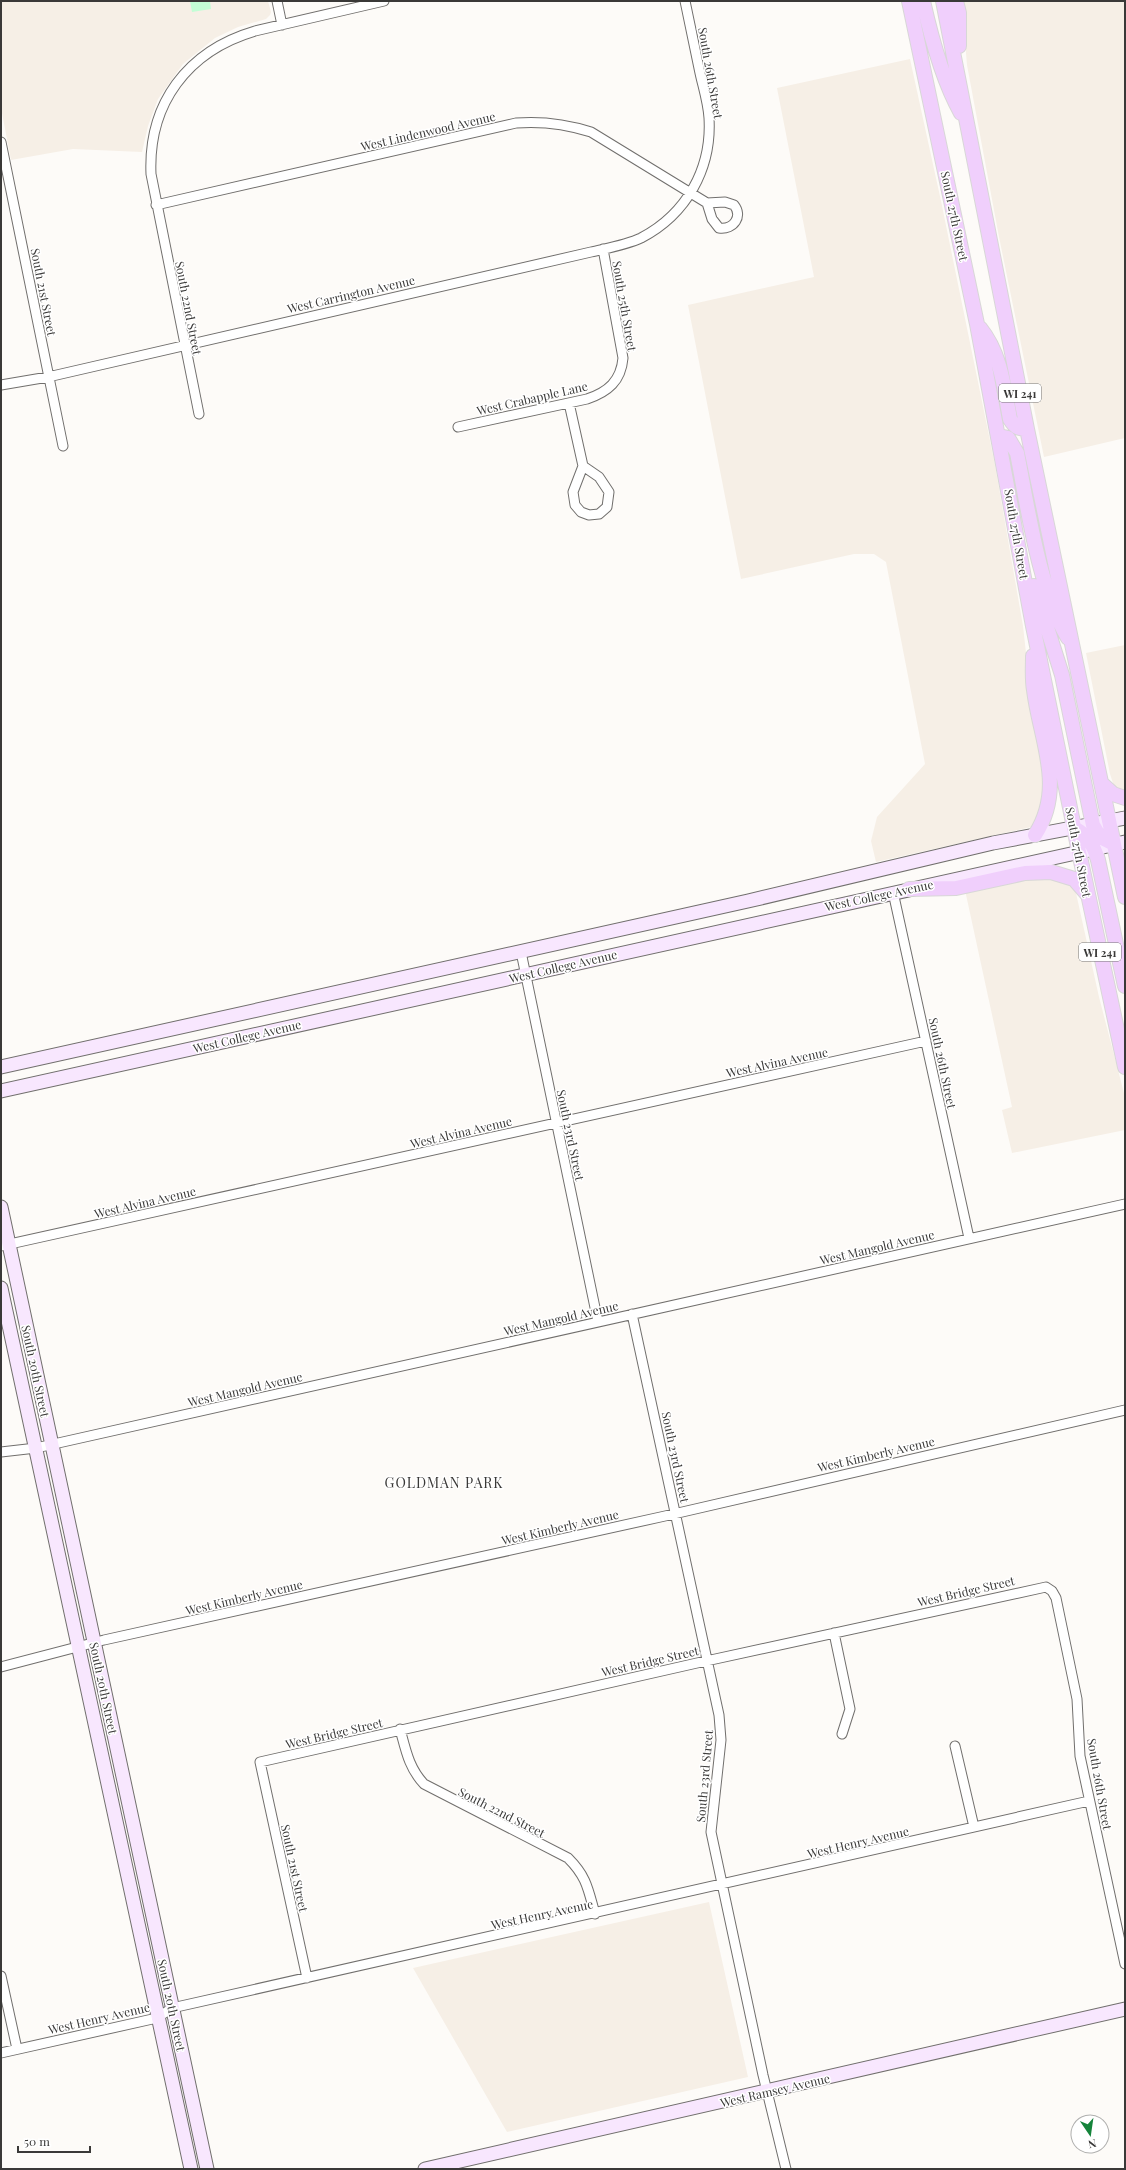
<svg xmlns="http://www.w3.org/2000/svg" width="1126" height="2170" font-family="'Playfair Display',serif">
	<style>
		.built { fill: #f6efe6 }
		.green { fill: #c3fed6 }
		.lines { fill: none; stroke-linecap: round; stroke-linejoin: round }
		.street-casing { stroke: #716f6d; stroke-width: 11 }
		.secondary-casing { stroke: #716f6d; stroke-width: 15 }
		.primary-casing { stroke: #d8d7d7; stroke-width: 16 }
		.street { stroke: #fff; stroke-width: 9 }
		.secondary { stroke: #f8e7fe; stroke-width: 13 }
		.primary { stroke: #f0cffc; stroke-width: 14 }
		.labels { text-anchor: middle; dominant-baseline: central; stroke-width: 3; stroke-linejoin: round; paint-order: stroke }
		.shield { fill: #fff; stroke: #757474; stroke-width: 1 }
		.shield-label { font-size: 11px; font-weight: bold; fill: #3a3938 }
		.street-label { font-size: 12px; fill: #3a3938; stroke: #fff }
		.quarter-label { font-size: 14px; letter-spacing: 1px; fill: #3a3938; stroke: #fff }
	</style>
	<rect width="100%" height="100%" fill="#fdfbf8"/>
	<path class="built" d="M1 1H268L271 12 270 15 266 19 238 27 215 38 183 64 158 99 148 126 142 152 73 149 11 160 1 108Z
		M960 1H1125V438L1044 457 999 237 967 65 963 18Z
		M910 59 941 201 995 465 1023 626 1030 689 1046 779 1036 823 1031 827 876 862 871 841 877 817 925 764 886 562 874 554H854L741 579 688 305 814 277 777 88Z
		M1125 645V795L1114 786 1110 774 1086 653Z
		M1017 878H1056L1073 886 1076 893 1099 997 1125 1097V1130L1012 1153 1002 1110 1012 1107 965 890Z
		M709 1902 748 2077 507 2132 413 1968Z"/>
	<path class="green" d="M190 1H210L211 9 192 12Z"/>
	<g class="lines">
		<g class="street-casing">
			<path id="street" d="M277 1 282 25
				M1 142 63 446
				M156 205 516 123C542 121 566 124 591 132L707 203 725 202 734 205C743 216 734 230 719 228L712 219 707 203
				M1 385 48 377 591 252C608 248 626 245 641 238 687 214 712 168 709 118 708 102 703 87 700 73 695 49 690 25 685 1
				M569 403 583 466 573 492 575 505 581 512 589 515 599 514 607 507 609 492 599 477 583 466
				M199 414 151 174C148 104 187 51 255 31L384 1
				M458 427 587 399C608 392 621 381 623 358L603 249
				M893 892 969 1238
				M521 952 598 1322
				M1 1246 926 1041
				M632 1314 719 1715 721 1740 711 1832 763 2075 786 2169
				M1 1452 36 1448 1125 1204
				M834 1633 850 1709 842 1734
				M1 1667 104 1640 665 1516 1125 1410
				M400 1729C406 1751 409 1768 424 1784L568 1858C587 1877 588 1889 595 1914
				M955 1746 974 1827
				M1 1976 17 2049
				M307 1978 260 1762 697 1663 1046 1587 1052 1591 1056 1598 1077 1699 1080 1756 1125 1964
				M1 2053 157 2018 172 2008 1089 1801"/>
		</g>
		<g class="secondary-casing">
			<path id="secondary" d="M1 1067 748 901 993 843 1125 818
				M1 1091 1125 842
				M1 1207 207 2169
				M1 1288 191 2169
				M425 2169 1125 2009"/>
		</g>
		<g class="primary-casing">
			<path id="primary" d="M909 1 977 324 1033 626 1079 852 1125 1067
				M923 1C931 37 943 81 961 113
				M943 1 1027 429 1125 897
				M956 1 959 13V46
				M980 328C1001 354 1004 387 1010 419 1015 427 1018 429 1027 429
				M999 436 1008 438 1017 453C1028 509 1039 589 1068 638
				M1034 586 1062 675 1093 825 1100 837 1114 844
				M1033 656C1033 667 1032 679 1034 690 1040 740 1066 787 1035 835
				M1101 783 1113 794 1125 798
				M1074 828C1088 835 1094 846 1098 860L1125 986
				M909 889 956 888 1025 873 1051 872 1074 879 1087 894"/>
		</g>
		<use href="#street" class="street"/>
		<use href="#secondary" class="secondary"/>
		<use href="#primary" class="primary"/>
	</g>
	<g class="labels">
		<g class="shield">
			<rect x="999" y="384" width="42" height="18" rx="3"/>
			<rect x="1079" y="943" width="42" height="18" rx="3"/>
		</g>
		<g class="shield-label">
			<text x="1020" y="393">WI 241</text>
			<text x="1100" y="952">WI 241</text>
		</g>
		<g class="street-label">
			<text transform="translate(711 73) rotate(80)">South 26th Street</text>
			<text transform="translate(428 131) rotate(-13)">West Lindenwood Avenue</text>
			<text transform="translate(955 216) rotate(78)">South 27th Street</text>
			<text transform="translate(44 292) rotate(79)">South 21st Street</text>
			<text transform="translate(351 294) rotate(-13)">West Carrington Avenue</text>
			<text transform="translate(625 306) rotate(80)">South 25th Street</text>
			<text transform="translate(189 308) rotate(79)">South 22nd Street</text>
			<text transform="translate(532 398) rotate(-13)">West Crabapple Lane</text>
			<text transform="translate(1017 534) rotate(80)">South 27th Street</text>
			<text transform="translate(1079 852) rotate(79)">South 27th Street</text>
			<text transform="translate(879 895) rotate(-12)">West College Avenue</text>
			<text transform="translate(563 966) rotate(-13)">West College Avenue</text>
			<text transform="translate(247 1036) rotate(-13)">West College Avenue</text>
			<text transform="translate(777 1062) rotate(-12)">West Alvina Avenue</text>
			<text transform="translate(943 1063) rotate(78)">South 26th Street</text>
			<text transform="translate(461 1132) rotate(-13)">West Alvina Avenue</text>
			<text transform="translate(571 1135) rotate(78)">South 23rd Street</text>
			<text transform="translate(145 1202) rotate(-13)">West Alvina Avenue</text>
			<text transform="translate(877 1247) rotate(-13)">West Mangold Avenue</text>
			<text transform="translate(561 1318) rotate(-13)">West Mangold Avenue</text>
			<text transform="translate(36 1371) rotate(78)">South 20th Street</text>
			<text transform="translate(245 1389) rotate(-13)">West Mangold Avenue</text>
			<text transform="translate(876 1454) rotate(-13)">West Kimberly Avenue</text>
			<text transform="translate(676 1457) rotate(78)">South 23rd Street</text>
			<text transform="translate(560 1527) rotate(-13)">West Kimberly Avenue</text>
			<text transform="translate(966 1591) rotate(-13)">West Bridge Street</text>
			<text transform="translate(244 1597) rotate(-13)">West Kimberly Avenue</text>
			<text transform="translate(650 1661) rotate(-13)">West Bridge Street</text>
			<text transform="translate(104 1688) rotate(78)">South 20th Street</text>
			<text transform="translate(334 1733) rotate(-13)">West Bridge Street</text>
			<text transform="translate(704 1776) rotate(-85)">South 23rd Street</text>
			<text transform="translate(1100 1784) rotate(80)">South 26th Street</text>
			<text transform="translate(502 1812) rotate(27)">South 22nd Street</text>
			<text transform="translate(858 1842) rotate(-13)">West Henry Avenue</text>
			<text transform="translate(295 1868) rotate(78)">South 21st Street</text>
			<text transform="translate(542 1914) rotate(-12)">West Henry Avenue</text>
			<text transform="translate(172 2005) rotate(78)">South 20th Street</text>
			<text transform="translate(99 2018) rotate(-13)">West Henry Avenue</text>
			<text transform="translate(775 2090) rotate(-13)">West Ramsey Avenue</text>
		</g>
		<g class="quarter-label">
			<text x="444" y="1482">GOLDMAN PARK</text>
		</g>
	</g>
	<rect width="1126" height="2170" fill="none" stroke="#3a3938" stroke-width="4"/>
	<g transform="translate(1090 2134) rotate(167)"><circle r="19" fill="#ffffff" stroke="#b0b0af"/>
	<path d="M0-3L7 15L0 10L-7 15Z" fill="#15843b"/>
	<text y="-6" font-size="11" font-weight="bold" text-anchor="middle" fill="#3a3938">N</text>
	</g>
	<path d="M18 2146v6h72v-6" fill="none" stroke="#3a3938" stroke-width="2"/>
	<text x="24" y="2146" font-size="12" fill="#3a3938" stroke="#ffffff" stroke-width="3" paint-order="stroke">50 m</text>
</svg>
